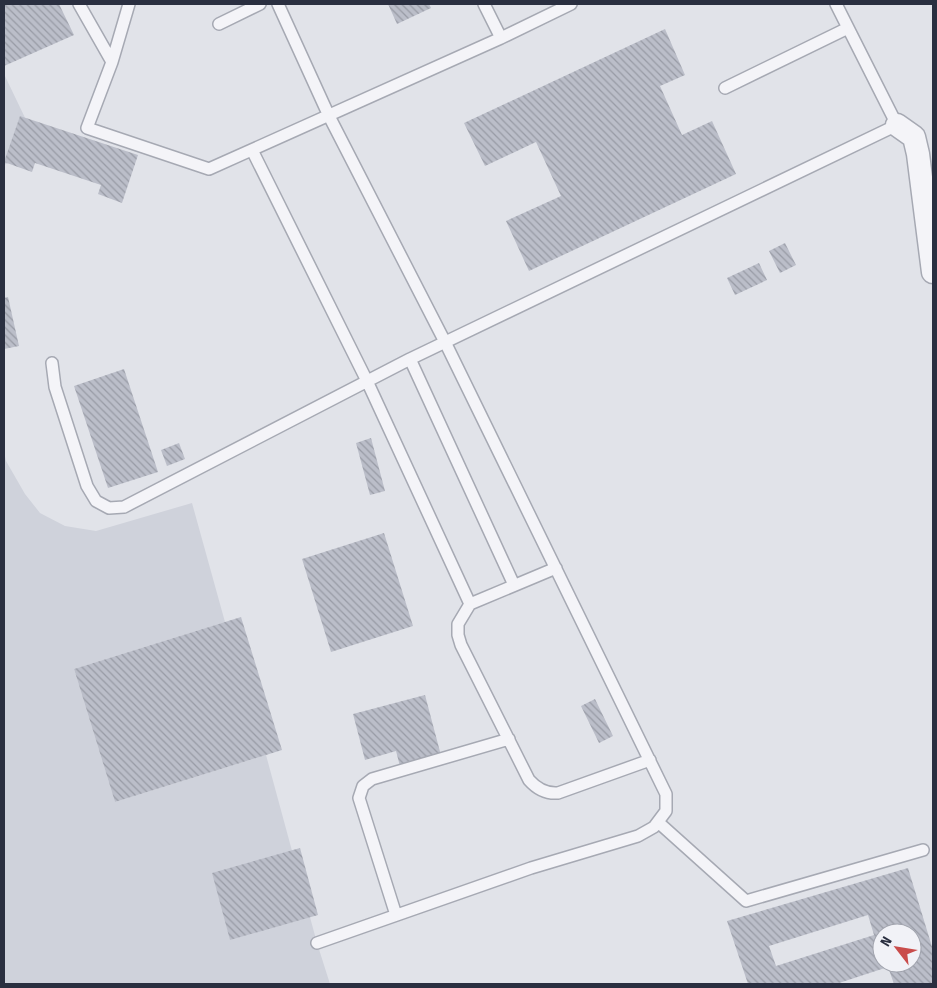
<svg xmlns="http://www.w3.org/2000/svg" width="937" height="988" font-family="'Fira Sans Condensed',sans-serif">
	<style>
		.built { fill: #cfd2db }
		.building { fill: url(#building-back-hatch); fill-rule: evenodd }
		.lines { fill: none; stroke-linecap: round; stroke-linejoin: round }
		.service-casing { stroke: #a6a9b3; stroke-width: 14 }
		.minor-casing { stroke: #a6a9b3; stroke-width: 25 }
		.service { stroke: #f4f4f8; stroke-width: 11 }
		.minor { stroke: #f4f4f8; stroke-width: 22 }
	</style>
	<defs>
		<pattern id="building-back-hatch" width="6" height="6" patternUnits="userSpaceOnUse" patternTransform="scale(1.25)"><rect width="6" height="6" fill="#bbbec9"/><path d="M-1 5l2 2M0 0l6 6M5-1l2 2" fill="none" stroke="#989ba5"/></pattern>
	</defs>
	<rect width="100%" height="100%" fill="#e1e3e9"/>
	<path class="built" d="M4 74 40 149 4 165Z
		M4 452 6 461 25 494 40 513 65 526 96 531 192 503 225 622 74 669 115 802 266 755 317 943 330 984H4Z"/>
	<path class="building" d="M4 4H59L74 35 4 66Z
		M388 4H429L431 8 397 24Z
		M665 29 685 75 660 86 682 135 712 121 736 174 529 271 506 221 561 196 536 142 485 166 464 123Z
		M20 116 138 155 122 203 98 194 101 185 35 163 32 172 4 162Z
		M785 243 796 265 780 273 769 251Z
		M759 263 767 280 735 295 727 278Z
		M8 297 19 346 4 349V298Z
		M124 369 158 472 108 488 74 386Z
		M371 438 385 491 370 495 356 443Z
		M179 443 185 459 167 466 161 450Z
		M384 533 413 626 331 652 302 559Z
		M241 617 282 750 115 802 74 669Z
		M425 695 443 763 402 774 396 751 365 760 353 714Z
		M595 699 613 736 599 743 581 706Z
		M300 848 318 915 230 940 212 873Z
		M908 868 933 950V984H894L888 967 836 984H748L727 921ZM868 915 874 935 776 966 769 946ZM882 933H912V963H882Z"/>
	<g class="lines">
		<g class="service-casing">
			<path id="service" d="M79 4 112 62
				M129 4 112 62 87 128 209 169 501 38 571 4
				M278 4 329 116 445 342 666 794V811L654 827 638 836 531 868 317 943
				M484 4 501 38
				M219 24 260 4
				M725 88 848 28
				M252 150 367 381 470 604
				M410 359 514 585
				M52 363 55 387 87 486 96 501 109 508 124 507 410 359 897 125 836 4
				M556 568 470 604 458 624V635L461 645 529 780C537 789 546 794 558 793L650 760
				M658 822 746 901 923 850
				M396 915 359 798 363 786 372 779 509 739"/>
		</g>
		<g class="minor-casing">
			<path id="minor" d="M897 125 914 137 918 154 933 272"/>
		</g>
		<use href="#service" class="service"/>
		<use href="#minor" class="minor"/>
	</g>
	<rect width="937" height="988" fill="none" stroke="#2a2f40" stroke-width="10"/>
	<g transform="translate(897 948) rotate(301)"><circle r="24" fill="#f1f2f7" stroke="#a1a4ae"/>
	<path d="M0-4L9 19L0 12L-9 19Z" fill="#c94c4b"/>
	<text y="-8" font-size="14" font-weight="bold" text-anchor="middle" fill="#2a2f40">N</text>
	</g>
</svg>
